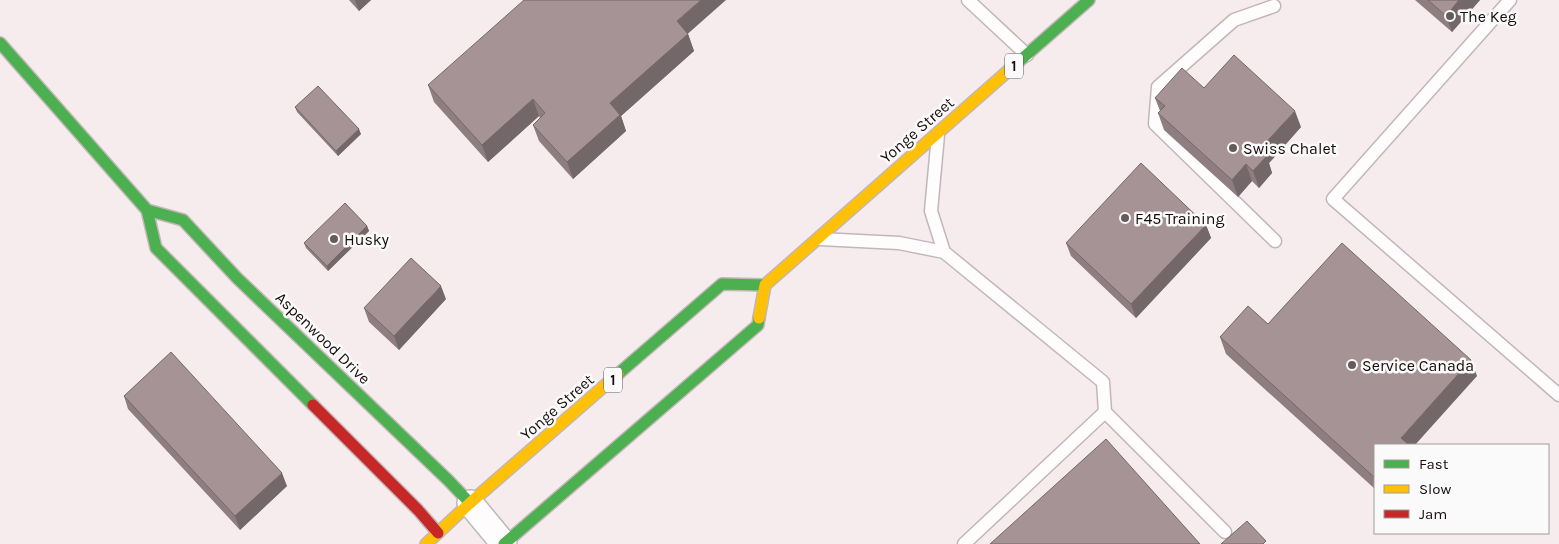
<svg xmlns="http://www.w3.org/2000/svg" width="1559" height="544" font-family="Karla,sans-serif">
	<style>
		.lines { fill: none; stroke-linecap: round; stroke-linejoin: round }
		.lane-casing { stroke: #c2b7b8; stroke-width: 15 }
		.street-casing { stroke: #c2b7b8; stroke-width: 28 }
		.fast-casing { stroke: #c2b7b8; stroke-width: 14 }
		.slow-casing { stroke: #c2b7b8; stroke-width: 14 }
		.jam-casing { stroke: #c2b7b8; stroke-width: 14 }
		.lane { stroke: #fefcfc; stroke-width: 12 }
		.street { stroke: #fefcfc; stroke-width: 25 }
		.fast { stroke: #4caf50; stroke-width: 11 }
		.slow { stroke: #ffc107; stroke-width: 11 }
		.jam { stroke: #c62828; stroke-width: 11 }
		.wall { fill: #8f7e81 }
		.shaded-wall { fill: #746769 }
		.building { fill: #a69396; stroke: #746769 }
		.poi-dot { fill: #665b5c; stroke: #fafafa; stroke-width: 2 }
		.labels { text-anchor: middle; dominant-baseline: central; stroke-width: 5; stroke-linejoin: round; paint-order: stroke }
		.shield { fill: #fafafa; stroke: #5c5455; stroke-width: 1 }
		.shield-label { font-size: 15px; font-weight: bold; fill: #180d0e }
		.poi-label { font-size: 16px; fill: #180d0e; stroke: #fafafa; text-anchor: start }
		.street-label { font-size: 16px; fill: #180d0e; stroke: #fafafa }
	</style>
	<rect width="100%" height="100%" fill="#f7eced"/>
	<g class="lines">
		<g class="lane-casing">
			<path id="lane" d="M968 0 1027 55
				M1510 0 1333 199 1559 395
				M1274 6 1234 20 1158 87 1155 124 1275 241
				M938 135 931 211 944 252
				M820 239 899 243 944 252 1103 382 1105 412 964 544
				M1105 412 1225 532"/>
		</g>
		<g class="street-casing">
			<path id="street" d="M470 503 504 544"/>
		</g>
		<g class="fast-casing">
			<path id="fast" d="M0 43 147 210 156 248 313 405
				M1008 71 1089 0
				M147 210 183 220 237 278 448 480 470 503
				M618 374 722 284 765 285
				M504 544 758 325 759 318"/>
		</g>
		<g class="slow-casing">
			<path id="slow" d="M759 318 765 285 1008 71
				M426 544 470 503 618 374"/>
		</g>
		<g class="jam-casing">
			<path id="jam" d="M313 405 418 510 438 533"/>
		</g>
		<use href="#lane" class="lane"/>
		<use href="#street" class="street"/>
		<use href="#fast" class="fast"/>
		<use href="#slow" class="slow"/>
		<use href="#jam" class="jam"/>
	</g>
	<path class="wall" d="M349 0H371L359 11Z
		M1415 0H1480L1452 32Z
		M688 34 694 51 621 116 626 131 573 179 539 141 533 125 540 118 539 116 488 162 434 102 428 85Z
		M1204 88 1301 127 1269 163 1272 173 1259 188 1252 181 1238 197 1164 130 1158 113 1160 111 1155 98Z
		M295 107 361 134 338 156 297 112Z
		M1206 225 1211 238 1136 318 1071 256 1066 243Z
		M367 226 369 231 328 271 306 248 304 243Z
		M446 299 399 350 369 322 364 308Z
		M1268 324 1477 376 1375 445V489L1226 354 1220 337Z
		M124 396 287 486 240 530 128 409Z"/>
	<path class="shaded-wall" d="M355 0H371L359 11Z
		M701 0H726L683 38 677 21Z
		M1459 0H1480L1452 32 1446 16Z
		M688 34 694 51 621 116 626 131 573 179 567 162 610 103Z
		M533 99 539 116 488 162 482 145Z
		M1295 111 1301 127 1269 163 1272 173 1259 188 1253 171 1259 150Z
		M359 129 361 134 338 156 336 151Z
		M1246 164 1252 181 1238 197 1232 180Z
		M1206 225 1211 238 1136 318 1131 304Z
		M367 226 369 231 328 271 327 266Z
		M441 286 446 299 399 350 394 336Z
		M1471 360 1477 376 1415 445H1404L1401 438Z
		M282 473 287 486 240 530 235 516Z"/>
	<path class="building" d="M524 0H701L677 21 688 34 610 103 620 115 567 162 533 125 545 113 533 99 482 145 428 85Z
		M1428 0H1459L1446 16Z
		M1234 55 1295 111 1259 150 1266 157 1253 171 1246 164 1232 180 1158 113 1165 106 1155 98 1182 68 1204 88Z
		M318 86 359 129 336 151 295 107Z
		M1141 163 1206 225 1131 304 1066 243Z
		M345 203 367 226 327 266 304 243Z
		M1342 243 1471 360 1401 438 1409 445H1375V478L1220 337 1248 306 1268 324Z
		M411 258 441 286 394 336 364 308Z
		M171 352 282 473 235 516 124 396Z
		M1106 439 1200 544H990Z
		M1247 521 1266 541 1263 544H1221Z"/>
	<g class="poi-dot">
		<circle cx="1450" cy="16" r="5"/>
		<circle cx="1233" cy="148" r="5"/>
		<circle cx="1125" cy="218" r="5"/>
		<circle cx="334" cy="239" r="5"/>
		<circle cx="1352" cy="365" r="5"/>
	</g>
	<g class="labels">
		<g class="shield">
			<rect x="1005" y="53.5" width="18" height="25" rx="4"/>
			<rect x="604" y="367.5" width="18" height="25" rx="4"/>
		</g>
		<g class="shield-label">
			<text x="1014" y="66">1</text>
			<text x="613" y="380">1</text>
		</g>
		<g class="poi-label">
			<text x="1460" y="16">The Keg</text>
			<text x="1243" y="148">Swiss Chalet</text>
			<text x="1135" y="218">F45 Training</text>
			<text x="344" y="239">Husky</text>
			<text x="1362" y="365">Service Canada</text>
		</g>
		<g class="street-label">
			<text transform="translate(917 130) rotate(-41)">Yonge Street</text>
			<text transform="translate(323 338) rotate(44)">Aspenwood Drive</text>
			<text transform="translate(557 407) rotate(-41)">Yonge Street</text>
		</g>
	</g>
	<rect x="1374" y="444" width="175" height="90" fill="#fafafa" stroke="#a09b9c"/>
	<rect x="1384" y="460" width="25" height="8" fill="#4caf50" stroke="#a09b9c"/>
	<text x="1419" y="469" font-size="15" fill="#180d0e">Fast</text>
	<rect x="1384" y="485" width="25" height="8" fill="#ffc107" stroke="#a09b9c"/>
	<text x="1419" y="494" font-size="15" fill="#180d0e">Slow</text>
	<rect x="1384" y="510" width="25" height="8" fill="#c62828" stroke="#a09b9c"/>
	<text x="1419" y="519" font-size="15" fill="#180d0e">Jam</text>
</svg>
